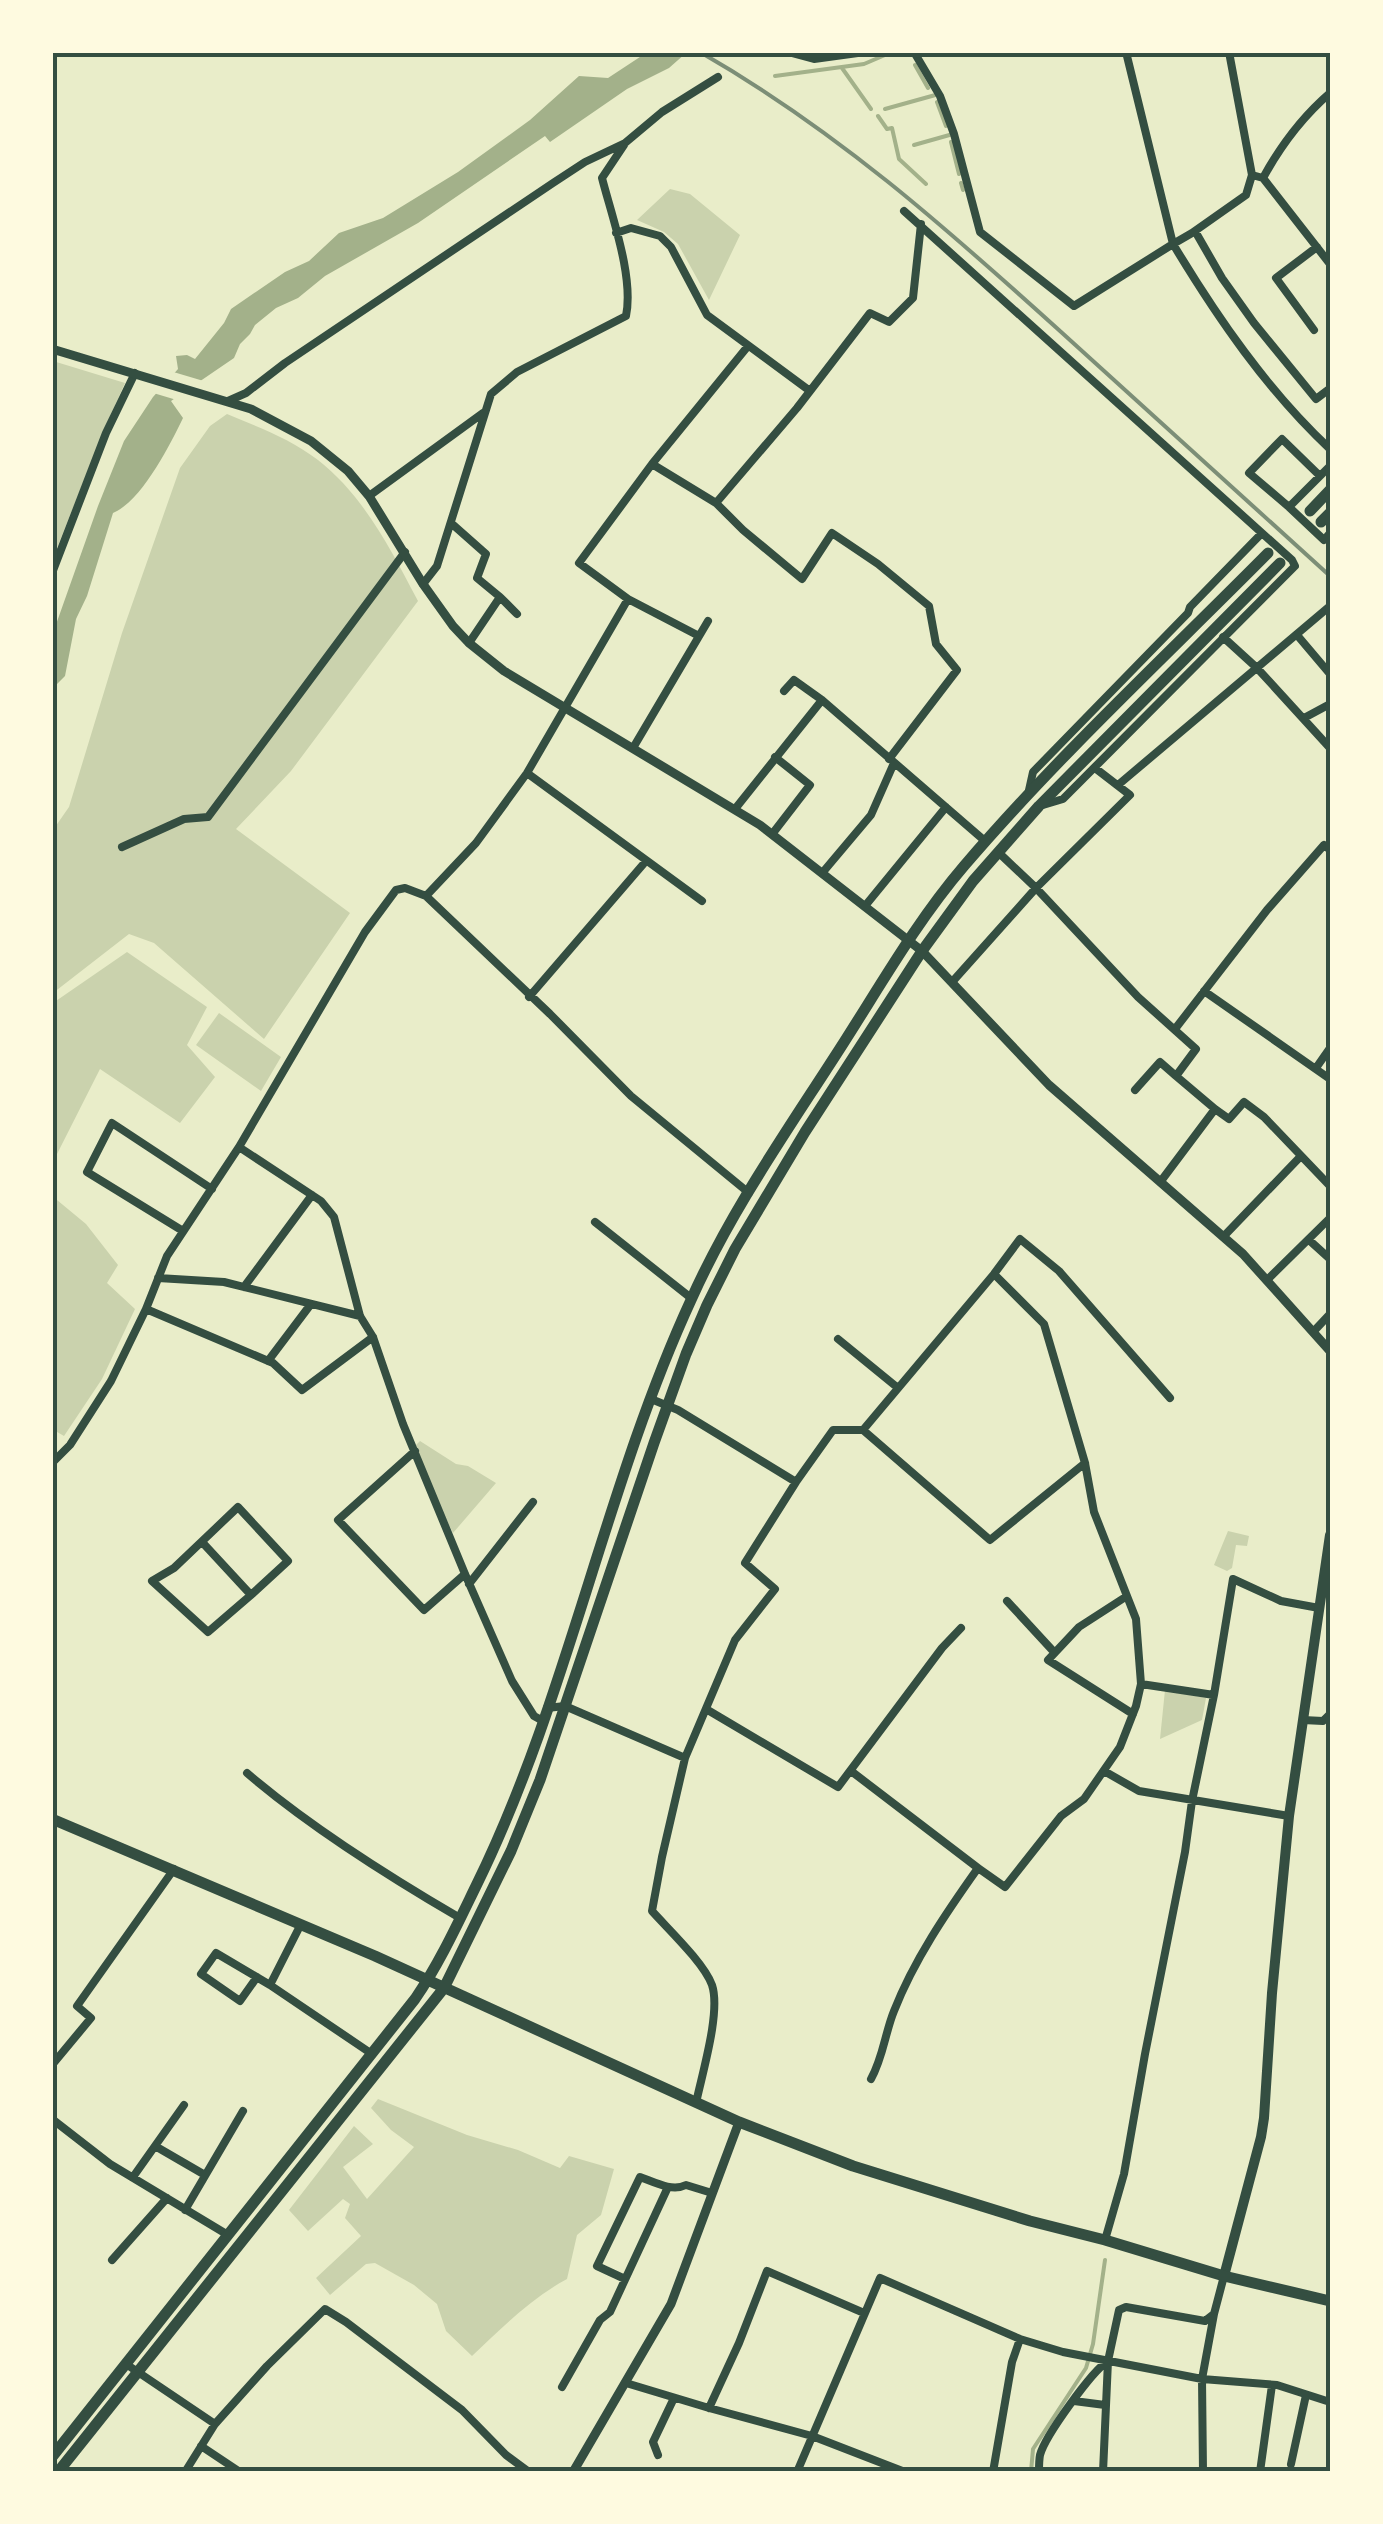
<svg xmlns="http://www.w3.org/2000/svg" width="1383" height="2524" font-family="'Sofia Sans Condensed',sans-serif">
	<style>
		.green { fill: #cad2ad }
		.water { fill: #a3b18a }
		.pier { fill: #e9edc9 }
		.lines { fill: none; stroke-linecap: round; stroke-linejoin: round }
		.stream { stroke: #a3b18a; stroke-width: 4 }
		.minor { stroke: #344e41; stroke-width: 8 }
		.tertiary { stroke: #344e41; stroke-width: 9 }
		.secondary { stroke: #344e41; stroke-width: 10 }
		.primary { stroke: #344e41; stroke-width: 11 }
		.rail { stroke: #7c8e77; stroke-width: 4 }
		.neatline { fill: none; stroke: #344e41; stroke-width: 4 }
	</style>
	<rect width="100%" height="100%" fill="#e9edc9"/>
	<path class="green" d="M670 189 690 194 740 235 709 300 678 244 664 232 637 220Z
		M53 361 125 383 105 427 53 558Z
		M227 414C258 427 291 439 318 460 364 496 391 550 418 601L291 771 236 829 350 913 264 1039 154 943 129 934 53 993V830L69 807 122 633 180 468 210 426Z
		M127 952 207 1007 187 1045 215 1077 180 1123 100 1069 55 1158 57 1200 86 1224 118 1265 107 1283 135 1309 102 1379 64 1436 52 1429 53 1003Z
		M219 1013 281 1057 261 1091 196 1045Z
		M420 1441 456 1464 468 1466 496 1483 453 1533 435 1496 416 1445Z
		M1228 1531 1249 1536 1247 1546 1236 1545 1232 1568 1227 1571 1214 1565Z
		M1165 1690 1206 1698 1202 1720 1160 1739Z
		M378 2099 467 2135 518 2150 560 2168 569 2156 614 2169 601 2215 577 2235 567 2279C530 2299 502 2328 472 2356L446 2331 437 2304 414 2285 375 2263 366 2264 330 2295 316 2278 361 2236 345 2218 350 2204 343 2199 308 2231 289 2210 354 2126 373 2144 343 2167 367 2199 414 2147 391 2130 371 2108Z"/>
	<path class="water" d="M646 53H686L669 68 627 89 550 142 545 136 418 223 325 276 298 298 276 308 255 325 250 334 240 344 234 358 171 401 183 418C170 445 141 502 113 513L87 596 76 619 65 676 54 687 53 695V633L98 506 124 441 153 397 178 369 176 356 187 355 195 359 224 323 231 309 285 272 309 261 339 233 383 218 458 172 530 120 579 76 608 78Z"/>
	<path class="pier" d="M170 371 207 382 180 401 150 392Z"/>
	<g class="lines">
		<path class="stream" d="M915 65 928 88
			M842 68 871 109
			M775 76 864 64 892 52
			M937 102 946 126
			M885 109 939 94
			M878 116 887 129 892 128 899 159 926 184
			M951 142 959 174
			M914 145 953 134
			M961 183 963 190
			M1031 2472 1033 2449 1086 2368 1093 2344 1105 2260"/>
		<path class="minor" d="M788 52 814 59 865 52
			M914 52 940 96 954 134 980 232 1074 306 1173 244C1217 317 1267 390 1330 449
			M1126 52 1173 244 1192 233 1246 195 1252 175 1229 52
			M1252 175 1263 178 1330 264
			M1263 178C1281 145 1301 118 1330 93
			M904 211 1292 560 1295 566 1063 799 1043 805
			M1195 231 1222 278 1254 323 1316 399 1328 390 1330 393
			M616 233 631 228 660 236 671 247 707 315 810 391
			M1314 330 1276 278 1317 247
			M228 401 246 393 285 363 553 183 585 162 625 143 662 112 718 77
			M652 464 716 503 743 530 802 579 832 533 878 564 929 606 936 644 957 670 889 759
			M1330 466 1289 507 1324 540 1330 533
			M369 496 483 413
			M716 503 797 408 870 313 889 322 913 298 921 224
			M1289 507 1249 473 1282 439 1320 476
			M451 523 486 554 477 578 500 597 469 643
			M52 573 106 433 135 373
			M423 584 437 566 491 394 517 372 626 316C634 277 612 217 602 178L624 145
			M500 597 517 614
			M628 599 699 636
			M1297 635 1330 674
			M1223 637 1257 668 1330 748
			M784 691 794 680 822 700 985 841
			M1304 718 1330 704
			M633 748 708 621
			M527 773 702 901
			M1118 785 1330 606
			M1029 790 1033 772 1188 613 1190 607 1262 533
			M735 809 822 700
			M773 833 810 785 775 757
			M122 847 184 819 208 817 405 552
			M998 852 1036 888 1138 997 1196 1049 1176 1076 1215 1109
			M823 872 871 815 894 763
			M426 896 476 843 527 773 628 599 579 563 652 464 748 346
			M865 906 946 807
			M953 981 1036 888 1130 795 1095 768
			M1204 991 1330 1079
			M529 997 646 861
			M1175 1029 1267 910 1324 845 1330 850
			M1316 1068 1330 1048
			M1135 1090 1160 1062 1176 1076
			M239 1147 321 1201 334 1217 360 1316 373 1337 403 1424 465 1574 512 1681 534 1716 543 1721
			M1161 1181 1215 1109 1229 1119 1244 1102 1264 1117 1330 1186
			M595 1222 691 1298
			M183 1231 87 1172 112 1123 212 1189
			M1224 1236 1300 1157
			M1309 1240 1330 1259
			M158 1278 224 1282 360 1316
			M1267 1280 1330 1218
			M244 1287 312 1195
			M146 1309 273 1363 302 1390 373 1337
			M1314 1331 1330 1314
			M838 1339 898 1388
			M268 1361 311 1304
			M651 1399 678 1410 796 1482
			M863 1430 994 1274 1020 1239 1059 1271 1170 1398
			M415 1451 338 1520 424 1610 465 1574
			M52 1463 70 1445 111 1381 146 1309 167 1256 239 1147 365 932 396 890 405 888 426 896 550 1014 631 1096 749 1193
			M202 1542 251 1595 288 1561 238 1507 174 1568 152 1581 208 1632 251 1595
			M469 1584 533 1502
			M1127 1596 1079 1627 1048 1660 1133 1714
			M1007 1601 1054 1652
			M1141 1684 1214 1695
			M547 1708 565 1706 685 1758
			M706 1709 838 1787 942 1648 961 1628
			M1303 1720 1323 1721 1330 1714
			M851 1771 978 1868
			M1104 1771 1139 1791 1289 1816
			M247 1773C310 1827 388 1876 460 1918
			M301 1924 270 1985 372 2054
			M257 1977 240 2001 201 1974 216 1953 270 1985
			M52 2065 91 2018 77 2006 174 1869
			M871 2079C883 2058 885 2033 894 2011 914 1960 946 1913 978 1868L1005 1887 1061 1816 1084 1799 1120 1747 1136 1706 1141 1684 1136 1619 1094 1512 1085 1463 1044 1324 994 1274
			M696 2103C702 2074 721 2012 712 1985 704 1963 669 1930 652 1911L662 1857 685 1758 735 1640 775 1589 745 1563 796 1482 833 1430H863L990 1540 1085 1463
			M52 2119 110 2164 228 2235
			M155 2146 205 2175
			M133 2177 184 2105
			M185 2210 243 2111
			M1105 2240 1124 2174 1145 2054 1185 1852 1192 1801 1214 1695 1233 1579 1281 1601 1319 1608
			M112 2260 167 2198
			M625 2279 597 2266 640 2177C654 2182 672 2192 686 2185L712 2193
			M126 2364 215 2424
			M626 2383 709 2408 812 2436 905 2472
			M562 2387 600 2320 610 2312 668 2187
			M1074 2401 1105 2405
			M709 2408 739 2343 767 2271 864 2313
			M201 2446 240 2472
			M658 2455 653 2442 674 2398
			M1291 2464 1306 2395
			M185 2472 215 2424 267 2366 325 2309 346 2322 462 2410 506 2455 529 2472
			M797 2472 880 2278 1020 2339 1063 2352 1202 2379 1277 2385 1330 2402
			M993 2472 1012 2362 1020 2339
			M1039 2472C1039 2466 1039 2460 1040 2455 1045 2436 1092 2371 1108 2361
			M1103 2472 1108 2361 1119 2310 1126 2307 1205 2321 1214 2314 1224 2276
			M1203 2472 1202 2379 1214 2314
			M1260 2472 1272 2385"/>
		<path class="tertiary" d="M52 349 251 409 311 441 348 471 369 496 423 584 453 626 469 643 504 671 760 825 922 951 1049 1085 1243 1254 1330 1351
			M573 2472 671 2304 739 2122"/>
		<path class="secondary" d="M1224 2276 1261 2137 1264 2118 1272 1993 1289 1816 1330 1535"/>
		<path class="primary" d="M1310 511 1330 490
			M1321 522 1330 513
			M52 1819 375 1956 739 2122 853 2166 1030 2221 1105 2240 1224 2276 1330 2301
			M52 2457 415 1999C439 1964 457 1925 476 1886 568 1699 604 1489 691 1300 730 1212 787 1131 839 1050 879 988 916 922 964 866 1058 756 1166 656 1268 553
			M58 2472 444 1988 511 1851 540 1780 654 1443 686 1354 707 1305 735 1249 805 1132 922 951 973 881 1039 806 1280 563"/>
		<path class="rail" d="M700 52C836 130 945 227 1060 331 1150 413 1240 495 1330 576"/>
	</g>
	<rect width="1383" height="2524" fill="none" stroke="#fefae0" stroke-width="110"/>
	<rect x="55" y="55" width="1273" height="2414" class="neatline"/>
</svg>
